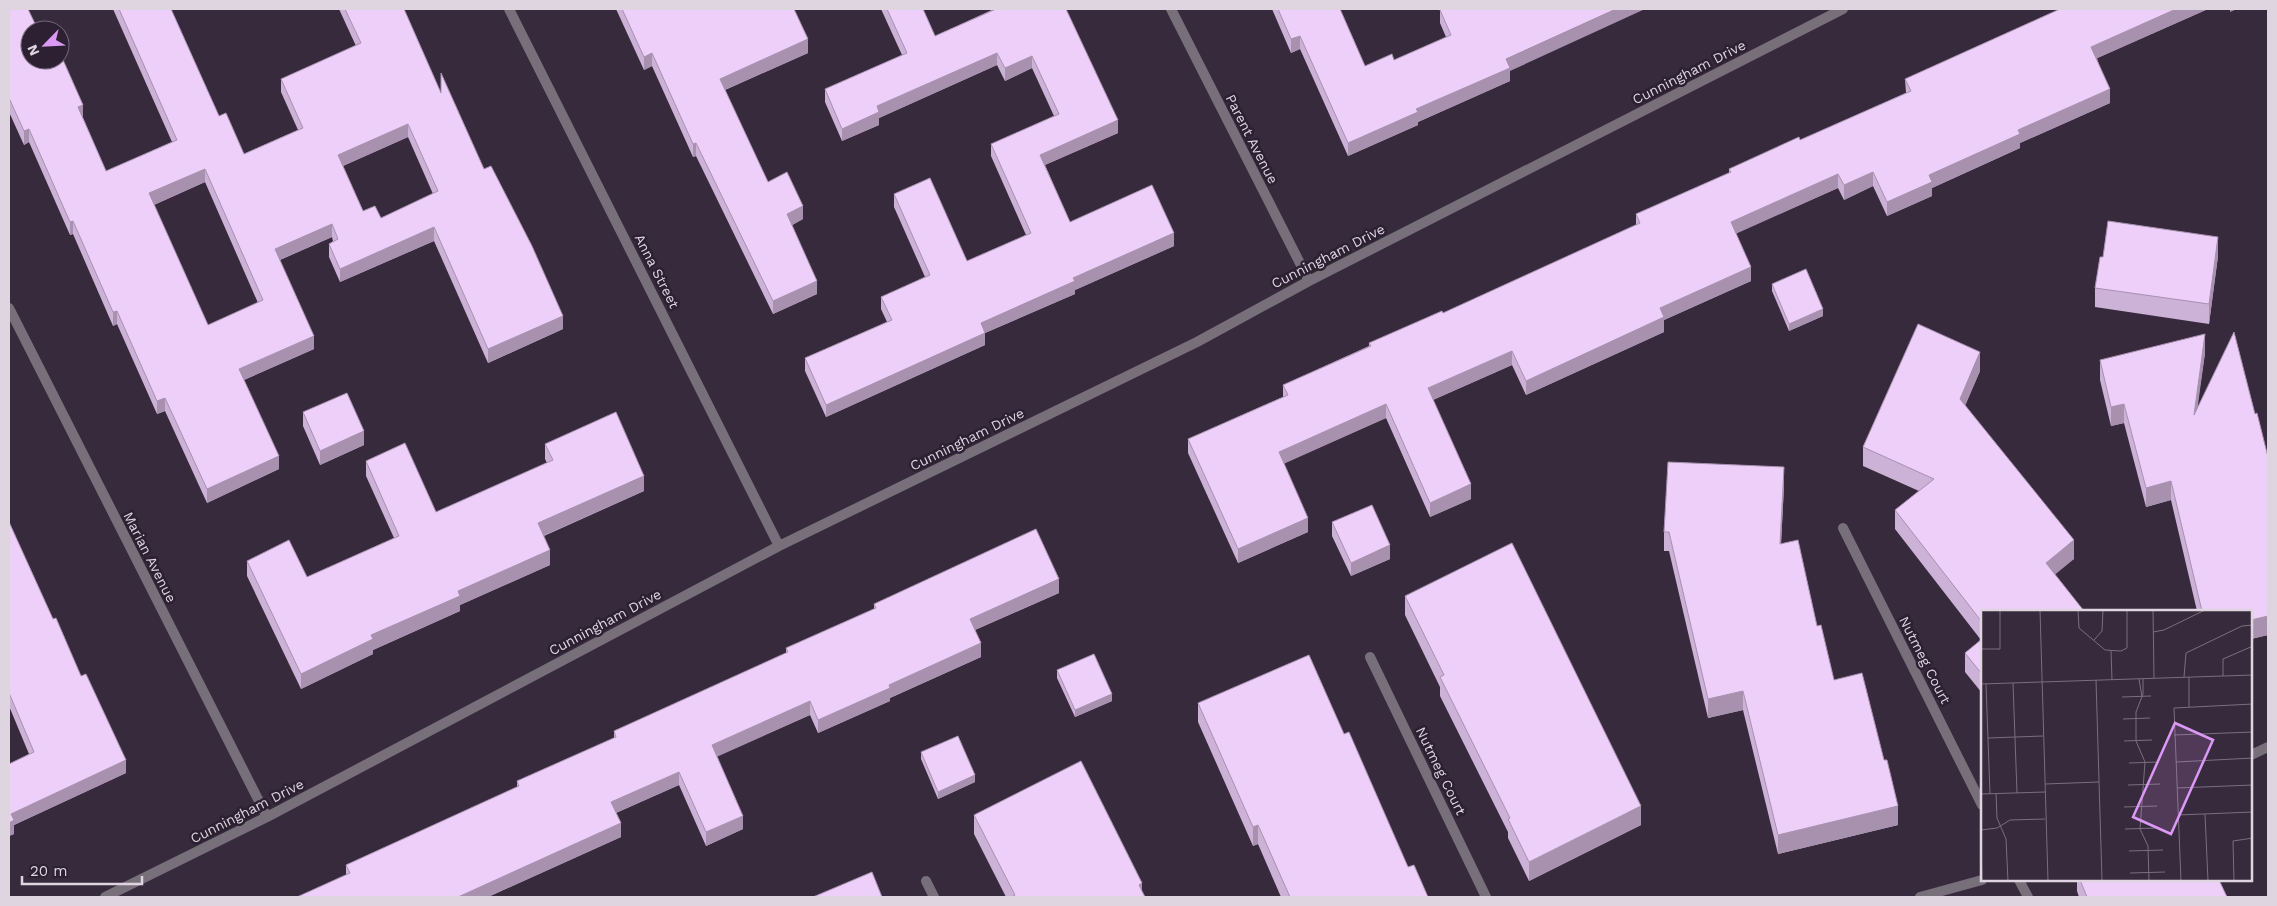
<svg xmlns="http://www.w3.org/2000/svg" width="2277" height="906" font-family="'Work Sans',sans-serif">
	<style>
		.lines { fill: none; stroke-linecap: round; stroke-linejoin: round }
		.minor { stroke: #77707a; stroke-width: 10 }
		.wall { fill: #cdb2d7; fill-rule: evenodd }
		.shaded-wall { fill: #a791af }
		.building { fill: #eecffa; stroke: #a791af; fill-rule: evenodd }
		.labels { text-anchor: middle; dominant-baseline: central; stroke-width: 5; stroke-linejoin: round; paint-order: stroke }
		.street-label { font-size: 14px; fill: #ded5e1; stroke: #2d2033 }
		.inset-road { fill: none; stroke: #7a6e7f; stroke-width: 1 }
		.view { fill: #db99f5; fill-opacity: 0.15; stroke: #db99f5; stroke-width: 2.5 }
		.inset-edge { fill: none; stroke: #ded5e1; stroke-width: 2.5 }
	</style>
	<rect width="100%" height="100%" fill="#382a3d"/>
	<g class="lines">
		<path class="minor" d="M509 9 779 546
			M1171 9 1309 281
			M9 308 267 817
			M1843 528 1982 805
			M1370 657 1486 897
			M2251 755 2268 747
			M2019 880 2028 897
			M926 881 934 897
			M105 897 267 817 779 546 1197 342 1309 281 1843 9
			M1920 897 1982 880"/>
	</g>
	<path class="wall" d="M9 9 30 30 83 118 106 171 172 142 113 9H171L219 116 244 154 298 130 281 92V79L356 46 339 9H404L441 93 484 169 563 329 488 363 434 241 340 282 329 257V244L333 241 332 237 280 260 314 349 244 380 279 469 207 503 165 411 157 414 117 324 113 326 73 234 70 235 29 142 24 145 9 112ZM408 137 433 194 381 218 363 211 343 166ZM205 182 258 303 208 325 154 205Z
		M616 9H794L808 53 725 90 768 182 803 219 792 225 817 294 773 314 696 156 693 157 652 66 644 70Z
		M881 9H923L935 36 994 9H1066L1118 133 1045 165 1070 222 1174 246 1075 290V294L985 333V345L826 417 805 371V358L887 322 881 309V297L925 277 894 207V194L967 261 1026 235 991 156V144L1054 116 1032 68 1005 81 997 65 879 118V125L842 141 825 102V89L902 55Z
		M1272 9H1340L1365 66 1394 60 1446 37 1440 23V10L1510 71V81L1418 122V125L1348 156 1300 49 1291 53Z
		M2060 9H2208L2097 58 2110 103 2020 143V148L1932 188V196L1887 216 1873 186 1844 200 1838 188 1736 233 1751 281 1664 320V332L1526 395 1512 365 1433 400 1471 499 1430 517 1386 418 1284 463 1308 532 1238 563 1188 453V439L1283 397V385L1369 346V343L1443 313 1636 225V214L1729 173V169L1800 140 1906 93 1905 79Z
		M2218 256 2209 324 2095 307V288Z
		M1772 284 1823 316 1789 331 1772 291Z
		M2205 353 2197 407 2255 414 2268 457V635L2251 639V611H2197L2171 500 2146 507 2124 423 2111 426 2100 380V360Z
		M1980 371 1965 405 2074 559 1982 611V693L1965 672V653L1981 640 1895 529V510L1919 491 1863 466V447Z
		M303 412 364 445 320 465 303 426Z
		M545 444 644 491 544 536 550 565 460 605V611L373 650V654L301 689 247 576V561L307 577 394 538 366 476V461L436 512 547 463 545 459Z
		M1784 486 1781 544 1817 626 1834 680 1898 825 1778 854 1743 710 1708 718 1669 551H1664V532Z
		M9 522 53 619 81 676 126 773 14 825V834L9 836V764L29 754 9 706Z
		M1332 522 1390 559 1351 576 1332 536Z
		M1059 593 975 630 981 657 890 698V701L818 733 810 715 717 756 743 829 706 846 679 785 616 813 621 837 488 897H297L346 875V865L517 787V781L614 738V731L786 653V648L874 609V604Z
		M1405 596 1641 825 1529 881 1508 838V832L1440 696V687L1405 615Z
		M1057 670 1112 701 1075 717 1057 678Z
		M1198 703 1344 734 1408 867 1428 897H1281L1258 844 1253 846 1198 722Z
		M921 752 975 782 938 799 921 759Z
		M974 815 1142 892 1145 897H1006L974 834Z
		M2077 880H2219L2227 897H2079L2077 891Z"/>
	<path class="shaded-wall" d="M1616 9H1645L1510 71V81L1418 122V125L1348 156V143L1416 109 1506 59Z
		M2176 9H2208L2091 61V47Z
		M2230 9H2237L2230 12Z
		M1300 36V49L1291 53V39Z
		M808 39V53L720 92V79Z
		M652 53V66L644 70V57Z
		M997 53V65L879 118V125L842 141V129L877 106Z
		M1032 56V68L1005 81V68Z
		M2110 89V103L2020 143V148L1932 188V196L1887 216V202L1929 175 2018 130Z
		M83 105V118L78 107Z
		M1118 120V133L1040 167V155Z
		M408 124V137L338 168V155Z
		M29 129V142L24 145V131Z
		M696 143V156L693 157V144Z
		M205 169V182L149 207V193Z
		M1873 172V186L1844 200V185Z
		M1838 174V188L1731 236V222Z
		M803 206V219L787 228V214Z
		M73 221V234L70 235V222Z
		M332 224V237L275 262V249Z
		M434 227V241L340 282V269Z
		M1174 233V246L1075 290V294L985 333V345L826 417V405L981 323 1073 278Z
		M2218 237V256L2209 324V304Z
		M1751 267V281L1664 320V332L1526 395V381L1660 308Z
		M817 281V294L773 314V301Z
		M1823 309V316L1789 331V324Z
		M117 311V324L113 326V312Z
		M563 316V329L488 363V349Z
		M2205 334V353L2194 434V415Z
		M314 336V349L239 382V369Z
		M1512 351V365L1428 402V388Z
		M1980 352V371L1960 418V399Z
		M165 398V411L157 414V401Z
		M1386 404V418L1279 466V452Z
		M2124 404V423L2111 426V407Z
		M364 431V445L320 465V451Z
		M279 456V469L207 503V489Z
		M1784 467V486L1780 563V544Z
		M644 476V491L538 538V523Z
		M2171 481V500L2146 507V488Z
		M1471 484V499L1430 517V503Z
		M1308 518V532L1238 563V549Z
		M2074 540V559L2046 582V563Z
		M1390 545V559L1351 576V563Z
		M550 550V565L460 605V611L373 650V654L301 689V674L371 635 458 591Z
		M1059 579V593L970 632V619Z
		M2268 616V635L2251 639V620Z
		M981 643V657L890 698V701L818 733V720L889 685Z
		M1743 691V710L1708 718V699Z
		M1112 694V701L1075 717V710Z
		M810 701V715L712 759V745Z
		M126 760V773L14 825V834L9 836V823L11 814Z
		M679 772V785L611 815V802Z
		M975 775V782L938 799V792Z
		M1641 806V825L1529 881V862Z
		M1898 806V825L1778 854V835Z
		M743 816V829L706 846V832Z
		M621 823V837L488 897H458Z
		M1258 825V844L1253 846V827Z
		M1142 883V897L1139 885Z"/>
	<path class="building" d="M9 9H28L38 30H30V60H60V53L83 105 78 107 106 171 177 140 119 9H171L219 116 226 113 244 154 303 128 281 79 361 43 345 9H404L441 93V73L484 169 491 166 532 246 563 316 488 349 434 227 340 269 329 244 338 239 332 224 275 249 314 336 239 369 279 456 207 489 165 398 157 401 117 311 113 312 73 221 70 222 29 129 24 131 9 98ZM408 124 438 191 381 218 375 206 363 211 338 155ZM205 169 263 300 208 325 149 193Z
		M622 9H794L808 39 720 79 768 182 787 172 803 206 787 214 817 281 773 301 696 143 693 144 652 53 644 57Z
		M887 9H923L935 36 996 9H1066L1118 120 1040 155 1070 222 1152 185 1174 233 1073 278 1075 281 981 323 985 333 826 405 805 358 892 320 881 297 930 275 894 194 930 178 967 261 1031 233 991 144 1059 114 1032 56 1005 68 997 53 877 106 879 112 842 129 825 89 907 53Z
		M1278 9H1340L1365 66 1392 54 1394 60 1451 35 1440 10 1441 9H1616L1506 59 1510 68 1416 109 1418 112 1348 143 1300 36 1291 39Z
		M2060 9H2176L2091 47 2110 89 2018 130 2020 134 1929 175 1932 182 1887 202 1873 172 1844 185 1838 174 1731 222 1751 267 1660 308 1664 317 1526 381 1512 351 1428 388 1471 484 1430 503 1386 404 1279 452 1308 518 1238 549 1188 439 1288 395 1283 385 1371 346 1369 343 1442 311 1443 313 1640 223 1636 214 1731 172 1729 169 1799 137 1800 140 1911 91 1905 79Z
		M2108 221 2218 237 2209 304 2095 288 2100 257H2103Z
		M1806 269 1823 309 1789 324 1772 284Z
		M1918 324 1980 352 1960 399 2074 540 2046 563 2084 611H1982V622L1895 510 1934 479 1863 447Z
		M2234 332 2255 414 2257 413 2268 457V616L2251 620V611H2202L2171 481 2146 488 2124 404 2111 407 2100 360 2205 334 2194 415Z
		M347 393 364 431 320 451 303 412Z
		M616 412 644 476 538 523 550 550 458 591 460 596 371 635 373 639 301 674 247 561 289 540 307 577 399 536 366 461 405 443 436 512 553 460 545 444Z
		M1668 462 1784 467 1780 544 1798 540 1817 626 1821 625 1834 680 1862 673 1884 760H1887L1898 806 1778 835 1743 691 1708 699 1669 532H1664Z
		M1372 505 1390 545 1351 563 1332 522Z
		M9 522 53 619 56 618 81 676 86 674 126 760 11 814 14 820 9 823V764L34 752 9 693Z
		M1036 529 1059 579 970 619 981 643 889 685 890 688 818 720 810 701 712 745 743 816 706 832 679 772 611 802 621 823 458 897H297L350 873 346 865 519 786 517 781 616 737 614 731 788 652 786 648 876 608 874 604Z
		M1512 543 1641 806 1529 862 1508 819 1510 818 1440 677 1444 675 1405 596Z
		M1982 639V674L1965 653Z
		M1094 654 1112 694 1075 710 1057 670Z
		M1309 655 1344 734 1349 732 1408 867 1414 865 1428 897H1290L1258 825 1253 827 1198 703Z
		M958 736 975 775 938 792 921 752Z
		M1081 761 1142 883 1139 885 1145 897H1011L1015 895 974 815Z
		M872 872 882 897H813Z
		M2080 880H2219L2227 897H2087Z"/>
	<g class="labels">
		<g class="street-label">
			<text transform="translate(1689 72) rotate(-27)">Cunningham Drive</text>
			<text transform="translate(1252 139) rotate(63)">Parent Avenue</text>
			<text transform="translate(1328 256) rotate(-27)">Cunningham Drive</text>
			<text transform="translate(657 271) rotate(63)">Anna Street</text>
			<text transform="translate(967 439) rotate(-26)">Cunningham Drive</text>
			<text transform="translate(150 557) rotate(63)">Marian Avenue</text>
			<text transform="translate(605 622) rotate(-28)">Cunningham Drive</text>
			<text transform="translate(1925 660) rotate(63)">Nutmeg Court</text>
			<text transform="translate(1441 771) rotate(64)">Nutmeg Court</text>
			<text transform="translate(247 811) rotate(-27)">Cunningham Drive</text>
		</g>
	</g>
	<g transform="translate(1981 610)">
		<rect width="271" height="271" fill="#382a3d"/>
		<path class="inset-road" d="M59 0 67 271M97 0 98 18 124 40 140 41 146 38V0M172 0 173 68M172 22 183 20 224 0M113 30 121 21 122 0M0 39H19V0M130 41 131 70M242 66V49L272 36M203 67 205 43 261 16 272 15M208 67V97M158 69 161 87M162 69V84L155 102V131L164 152 159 219 167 236 168 271M115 70 121 271M32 73 36 183M0 74 272 65M5 74 9 184M141 87 170 86M142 109 169 108M193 125 272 122M7 128 62 126M143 131 171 130M195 152 272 148M148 153 178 152M64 174 118 172M147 175 179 174M196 178 272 175M15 183 16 208 25 229 27 271M0 184 64 182M143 197 176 196M224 204 227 271M197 205 272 202M144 219 177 218M0 220 16 218 29 210 64 209M0 229 1 271M148 241 182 240M149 263 184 262M200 271 193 98 272 94M253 271 252 231 272 228"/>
		<path class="view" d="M194 113 232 130 190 224 152 207Z"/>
		<rect width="271" height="271" class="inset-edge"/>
	</g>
	<rect width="2277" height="906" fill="none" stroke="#ded5e1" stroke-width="20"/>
	<g transform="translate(45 45) rotate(246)"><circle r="24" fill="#2d2033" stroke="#746879"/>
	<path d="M0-4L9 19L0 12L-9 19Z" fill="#db99f5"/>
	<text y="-8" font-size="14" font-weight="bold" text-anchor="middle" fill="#ded5e1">N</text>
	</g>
	<path d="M22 876v8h120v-8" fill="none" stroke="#ded5e1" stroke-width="2.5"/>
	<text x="30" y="876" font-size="15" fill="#ded5e1" stroke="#2d2033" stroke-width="4" paint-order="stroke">20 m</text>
</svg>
